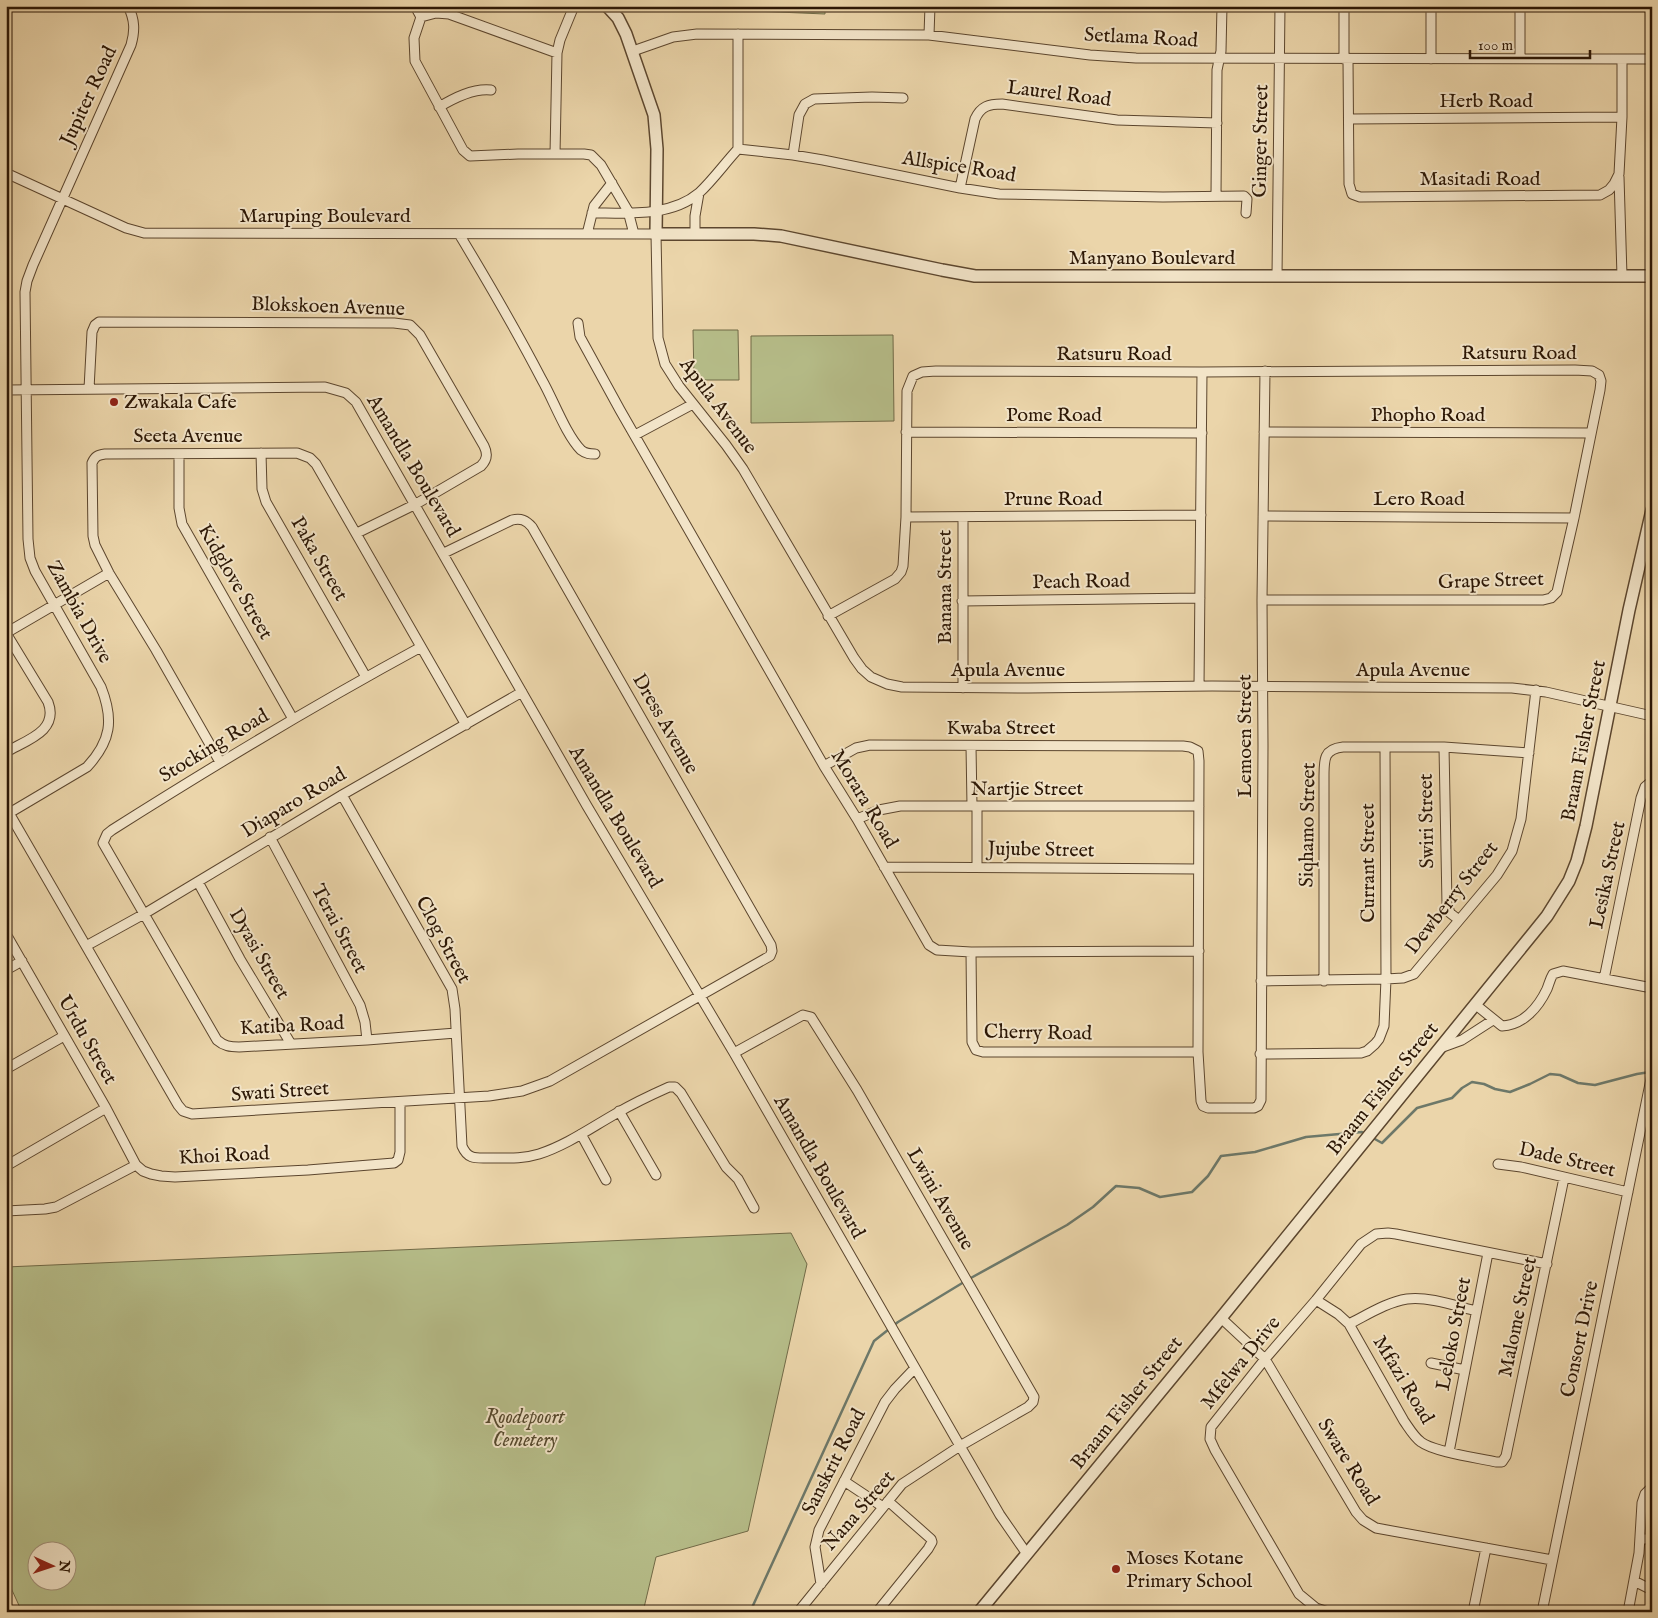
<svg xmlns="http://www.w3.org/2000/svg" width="1658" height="1618" font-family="'IM FELL English',serif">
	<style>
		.green { fill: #b6bd89; stroke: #716a47; fill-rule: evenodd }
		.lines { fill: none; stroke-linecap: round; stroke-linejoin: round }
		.stream { stroke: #6d7869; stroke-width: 2.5 }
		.minor-casing { stroke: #5c462e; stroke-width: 11 }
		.tertiary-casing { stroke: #5c462e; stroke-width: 14 }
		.minor { stroke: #f2e4c8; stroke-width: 9 }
		.tertiary { stroke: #f2e4c8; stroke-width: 11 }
		.poi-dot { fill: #8f2418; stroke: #f2e4c8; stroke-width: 2 }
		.labels { text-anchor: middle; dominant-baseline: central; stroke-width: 4; stroke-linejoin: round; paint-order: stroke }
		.street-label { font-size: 20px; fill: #2c1705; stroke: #f2e4c8 }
		.poi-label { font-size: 20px; fill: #2c1705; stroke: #f2e4c8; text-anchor: start }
		.park-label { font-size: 20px; font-style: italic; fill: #55492d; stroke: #f2e4c8 }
	</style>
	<rect width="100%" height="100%" fill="#ebd5aa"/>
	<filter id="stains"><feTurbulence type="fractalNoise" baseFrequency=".004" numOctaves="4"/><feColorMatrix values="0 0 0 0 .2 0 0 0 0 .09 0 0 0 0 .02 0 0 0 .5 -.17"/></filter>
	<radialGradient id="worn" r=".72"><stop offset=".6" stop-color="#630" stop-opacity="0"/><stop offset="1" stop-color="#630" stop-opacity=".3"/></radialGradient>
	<path class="green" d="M706 6H825V14L706 9Z
		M693 330H738L739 380H694Z
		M893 335 894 421 751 423V336Z
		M791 1233 807 1264 748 1531 656 1557 643 1612H22L6 1577V1267ZM68 1550V1580H38V1550Z"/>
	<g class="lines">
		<path class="stream" d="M1373 1138 1382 1143 1417 1108 1452 1098 1462 1088 1472 1082 1484 1084 1495 1089 1510 1092 1530 1084 1550 1074 1560 1075 1578 1083 1595 1085 1637 1074 1650 1072
			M969 1279 1067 1225 1093 1207 1116 1186 1139 1188 1160 1197 1192 1192 1208 1176 1221 1156 1255 1152 1306 1137 1362 1132 1366 1134
			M750 1612 874 1341 898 1322 964 1282"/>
		<g class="minor-casing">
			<path id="minor" d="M415 6 421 17
				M1344 6V59
				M1431 6V59
				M1520 6V58
				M421 17 414 38 415 61 463 150 470 156 518 154H584L591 155 601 165 628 211 634 234
				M421 17 436 13 449 14 557 53
				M929 35 930 6
				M633 51 673 37 697 34 929 35 1090 55 1136 58 1652 59
				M1348 59 1349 184 1352 194 1360 197 1600 195 1609 190 1614 184 1619 174 1622 117V59
				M439 107C454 98 473 88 491 90
				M1350 119 1622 117
				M738 149 793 155 823 160 960 188 999 194 1163 197 1244 196 1247 199 1246 213
				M738 149V34
				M555 154 557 53 560 40 574 6
				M793 155 799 115 805 104 814 99 872 97 903 98
				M6 173 126 228 144 233 656 234 658 338 665 364 679 386 726 445 743 469 854 658 862 669 871 677 887 684 902 687 1028 688 1212 686 1512 688 1546 692 1652 716
				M1619 177 1622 276
				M960 188 975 119C981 106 989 104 1002 104L1117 120 1217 123
				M1216 195 1217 70 1221 51 1222 6
				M592 213C627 213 671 217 699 193 713 180 725 163 738 149
				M459 234C488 282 516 330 542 380 553 399 566 435 581 450 586 454 590 454 595 454
				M587 234 594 206 612 183
				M695 234V216L699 193
				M1277 276 1280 6
				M578 323 580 337 620 410 824 766 857 819 929 945 937 950 971 952 1199 951
				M89 389 92 332 95 325 99 322 394 323 410 325 420 335 484 446C488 454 487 460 481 466L416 504 357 533
				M6 390 325 387 346 393 356 402 587 806 734 1053 960 1446 1000 1515 1027 1554
				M906 432 1202 433
				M1264 432 1591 433
				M635 435 693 404
				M261 453 262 489 266 502 366 677
				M179 454V508L182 524 293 719
				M1263 516 1574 518
				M906 517 1201 515
				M962 601 1200 598
				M828 616 895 579 901 572 903 566 906 517 907 391 913 376 922 372 936 371 1202 372 1575 370 1592 371 1599 375 1601 381 1600 390 1574 518 1557 592 1551 598 1543 600H1262
				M6 633 48 702C59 731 27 740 6 752
				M6 633 109 573
				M421 647C316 704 213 766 112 830L107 834 103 843 217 1040C224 1046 230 1047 239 1047L367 1040 456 1033
				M1199 686 1202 372
				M963 688V517
				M971 746 972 806
				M1444 747 1447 904 1450 913 1459 920
				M220 762 156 650 109 573 95 545 93 536 92 463C95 456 98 455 105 454L297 453 310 458 316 464 466 725
				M824 766 856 748 870 745 1183 746 1190 747 1198 751 1199 761 1198 1052 1201 1101 1203 1106 1208 1108H1254L1258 1106 1261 1100 1263 746 1262 600 1265 371
				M342 795 452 989 455 1009 462 1146C468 1160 476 1158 490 1158 507 1158 523 1159 539 1154 567 1145 592 1127 617 1113 634 1103 651 1095 669 1087H675L681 1093 726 1167 738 1179 754 1208
				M9 813 178 1105 183 1111 192 1114 489 1096 522 1091 550 1081 770 956 772 951 771 945 532 527C526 520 521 518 512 520L444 553
				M6 815 87 767C111 741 114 720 101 687L35 571 30 558 28 539 25 292 27 281 33 265 131 45C135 31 135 20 128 6
				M857 819 879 810 900 806H1199
				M270 837 360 1005 365 1022 367 1040
				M977 866V806
				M884 867 1198 869
				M198 882 240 959 291 1044
				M6 934 106 1108 136 1165 143 1171 151 1174 161 1176 175 1177 308 1170 394 1163 398 1160 400 1152V1102
				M86 946 144 914 342 795 522 692
				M971 952 972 1042 976 1050 983 1052H1198
				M6 970 22 961
				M1604 979 1641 798 1645 787 1652 781
				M1261 981 1386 979 1403 978 1414 974 1497 875 1512 851 1521 819 1536 690
				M1324 981V776C1324 759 1324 749 1343 747H1444L1529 753
				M1476 1005 1502 1026C1523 1025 1538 1008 1547 989 1549 984 1550 979 1553 974L1563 971 1652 988
				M1440 1048 1462 1040 1493 1020
				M734 1053 803 1015 811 1017 857 1090 1034 1397 1033 1402 1028 1407 960 1446 902 1484 798 1612
				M1260 1054 1361 1053 1367 1051 1375 1044 1379 1039 1384 1026 1386 979 1385 747
				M6 1069 64 1036
				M619 1111 656 1175
				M581 1134 606 1180
				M1498 1164 1521 1167 1628 1192
				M6 1166 106 1108
				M6 1211 45 1209 56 1207 136 1165
				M1316 1300 1338 1314 1349 1324 1404 1421C1409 1428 1414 1437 1421 1442 1434 1452 1478 1458 1496 1462H1502L1506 1456 1564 1178
				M1221 1318 1265 1359 1356 1512 1363 1520 1376 1528 1552 1560
				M1349 1324C1367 1315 1387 1302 1407 1299 1428 1296 1456 1306 1476 1311
				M1431 1363 1465 1370
				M1449 1452 1488 1253
				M844 1481 883 1507
				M1640 1539H1652
				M1634 1581 1652 1590
				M821 1584 815 1547 819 1530 885 1402 895 1389 915 1368
				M877 1612 928 1549 932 1542 931 1539 888 1501
				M1328 1612 1316 1608 1299 1594 1215 1450 1210 1439 1211 1427 1265 1359 1316 1300 1361 1244 1376 1234 1388 1233 1396 1234 1547 1264
				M1473 1612 1486 1548
				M1542 1612 1652 1074
				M1628 1612 1639 1553 1642 1503 1645 1494 1652 1487"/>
		</g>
		<g class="tertiary-casing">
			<path id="tertiary" d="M607 6 618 18 626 34 654 115 657 149 656 234H754L781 236 942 270 975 276H1652
				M979 1612 1221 1318 1547 916 1569 881 1577 861 1586 826 1629 610 1652 510"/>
		</g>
		<use href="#minor" class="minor"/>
		<use href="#tertiary" class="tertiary"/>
	</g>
	<g class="poi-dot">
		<circle cx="114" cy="402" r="5"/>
		<circle cx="1116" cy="1569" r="5"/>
	</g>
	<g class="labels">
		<g class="street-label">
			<text transform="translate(1141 38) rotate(3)">Setlama Road</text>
			<text transform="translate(1059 94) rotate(7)">Laurel Road</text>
			<text transform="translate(89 96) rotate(-65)">Jupiter Road</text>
			<text x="1486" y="101">Herb Road</text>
			<text transform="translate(1261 141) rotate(-89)">Ginger Street</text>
			<text transform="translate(959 167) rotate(9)">Allspice Road</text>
			<text x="1480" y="179">Masitadi Road</text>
			<text x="325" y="216">Maruping Boulevard</text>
			<text x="1152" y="258">Manyano Boulevard</text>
			<text transform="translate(328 307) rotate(2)">Blokskoen Avenue</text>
			<text x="1519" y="353">Ratsuru Road</text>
			<text x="1114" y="354">Ratsuru Road</text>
			<text transform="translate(718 406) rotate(53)">Apula Avenue</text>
			<text x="1054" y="415">Pome Road</text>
			<text x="1428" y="415">Phopho Road</text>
			<text x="188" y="436">Seeta Avenue</text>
			<text transform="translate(413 466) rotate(59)">Amandla Boulevard</text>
			<text x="1053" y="499">Prune Road</text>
			<text x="1419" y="499">Lero Road</text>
			<text transform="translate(319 559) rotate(60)">Paka Street</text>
			<text transform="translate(1491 581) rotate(-2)">Grape Street</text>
			<text transform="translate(235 582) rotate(60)">Kidglove Street</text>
			<text transform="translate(1081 582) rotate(-1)">Peach Road</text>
			<text transform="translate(945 587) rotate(-90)">Banana Street</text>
			<text transform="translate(79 612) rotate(61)">Zambia Drive</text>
			<text x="1008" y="670">Apula Avenue</text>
			<text x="1413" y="670">Apula Avenue</text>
			<text transform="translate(665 724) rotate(60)">Dress Avenue</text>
			<text x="1001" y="728">Kwaba Street</text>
			<text transform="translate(1245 736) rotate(-90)">Lemoen Street</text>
			<text transform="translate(1584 741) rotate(-79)">Braam Fisher Street</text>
			<text transform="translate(214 746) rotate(-31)">Stocking Road</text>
			<text x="1027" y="789">Nartjie Street</text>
			<text transform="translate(864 799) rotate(59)">Morara Road</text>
			<text transform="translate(294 803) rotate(-31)">Diaparo Road</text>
			<text transform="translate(615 817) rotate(59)">Amandla Boulevard</text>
			<text transform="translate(1427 821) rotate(-91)">Swiri Street</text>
			<text transform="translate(1308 825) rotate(-89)">Siqhamo Street</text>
			<text transform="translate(1041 850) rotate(1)">Jujube Street</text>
			<text transform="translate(1368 863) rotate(-90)">Currant Street</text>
			<text transform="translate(1608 875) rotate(-78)">Lesika Street</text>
			<text transform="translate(1452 898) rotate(-52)">Dewberry Street</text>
			<text transform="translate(339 929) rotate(62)">Terai Street</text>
			<text transform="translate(443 940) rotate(62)">Clog Street</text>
			<text transform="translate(259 954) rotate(60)">Dyasi Street</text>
			<text transform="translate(292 1026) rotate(-3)">Katiba Road</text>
			<text transform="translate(1038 1033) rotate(1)">Cherry Road</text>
			<text transform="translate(87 1040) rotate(60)">Urdu Street</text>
			<text transform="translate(1383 1089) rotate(-51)">Braam Fisher Street</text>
			<text transform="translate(280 1092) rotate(-4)">Swati Street</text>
			<text transform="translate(224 1156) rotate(-3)">Khoi Road</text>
			<text transform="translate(1567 1160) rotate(13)">Dade Street</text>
			<text transform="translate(819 1167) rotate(60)">Amandla Boulevard</text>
			<text transform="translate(940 1199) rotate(60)">Lwini Avenue</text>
			<text transform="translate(1518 1317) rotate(-78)">Malome Street</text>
			<text transform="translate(1454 1334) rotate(-79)">Leloko Street</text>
			<text transform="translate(1580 1339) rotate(-78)">Consort Drive</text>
			<text transform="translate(1241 1363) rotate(-51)">Mfelwa Drive</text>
			<text transform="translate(1403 1380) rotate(59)">Mfazi Road</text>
			<text transform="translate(1127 1403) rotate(-51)">Braam Fisher Street</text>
			<text transform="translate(834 1462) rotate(-63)">Sanskrit Road</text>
			<text transform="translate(1348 1462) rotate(58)">Sware Road</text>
			<text transform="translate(859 1511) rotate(-49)">Nana Street</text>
		</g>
		<g class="poi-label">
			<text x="124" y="402">Zwakala Cafe</text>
			<text x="1126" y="1558">Moses Kotane<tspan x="1126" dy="23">Primary School</tspan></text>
		</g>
		<g class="park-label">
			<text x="525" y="1417">Roodepoort<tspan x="525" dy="23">Cemetery</tspan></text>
		</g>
	</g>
	<rect width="1658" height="1618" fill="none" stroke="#ebd5aa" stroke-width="25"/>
	<rect x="8" y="8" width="1643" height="1603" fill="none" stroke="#2c1705" stroke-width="2.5"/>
	<rect x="12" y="12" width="1633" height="1593" fill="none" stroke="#2c1705"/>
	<g transform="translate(52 1566) rotate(93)"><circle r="24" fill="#f2e4c8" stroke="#a3927a"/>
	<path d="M0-4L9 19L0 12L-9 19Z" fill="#8f2418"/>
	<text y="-8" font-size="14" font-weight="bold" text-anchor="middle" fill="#2c1705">N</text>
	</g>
	<path d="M1470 50v8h120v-8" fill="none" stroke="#2c1705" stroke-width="2.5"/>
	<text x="1478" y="50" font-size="15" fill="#2c1705" stroke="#f2e4c8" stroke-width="4" paint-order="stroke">100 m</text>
	<rect width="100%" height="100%" filter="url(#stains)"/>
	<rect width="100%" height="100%" fill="url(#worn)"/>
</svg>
